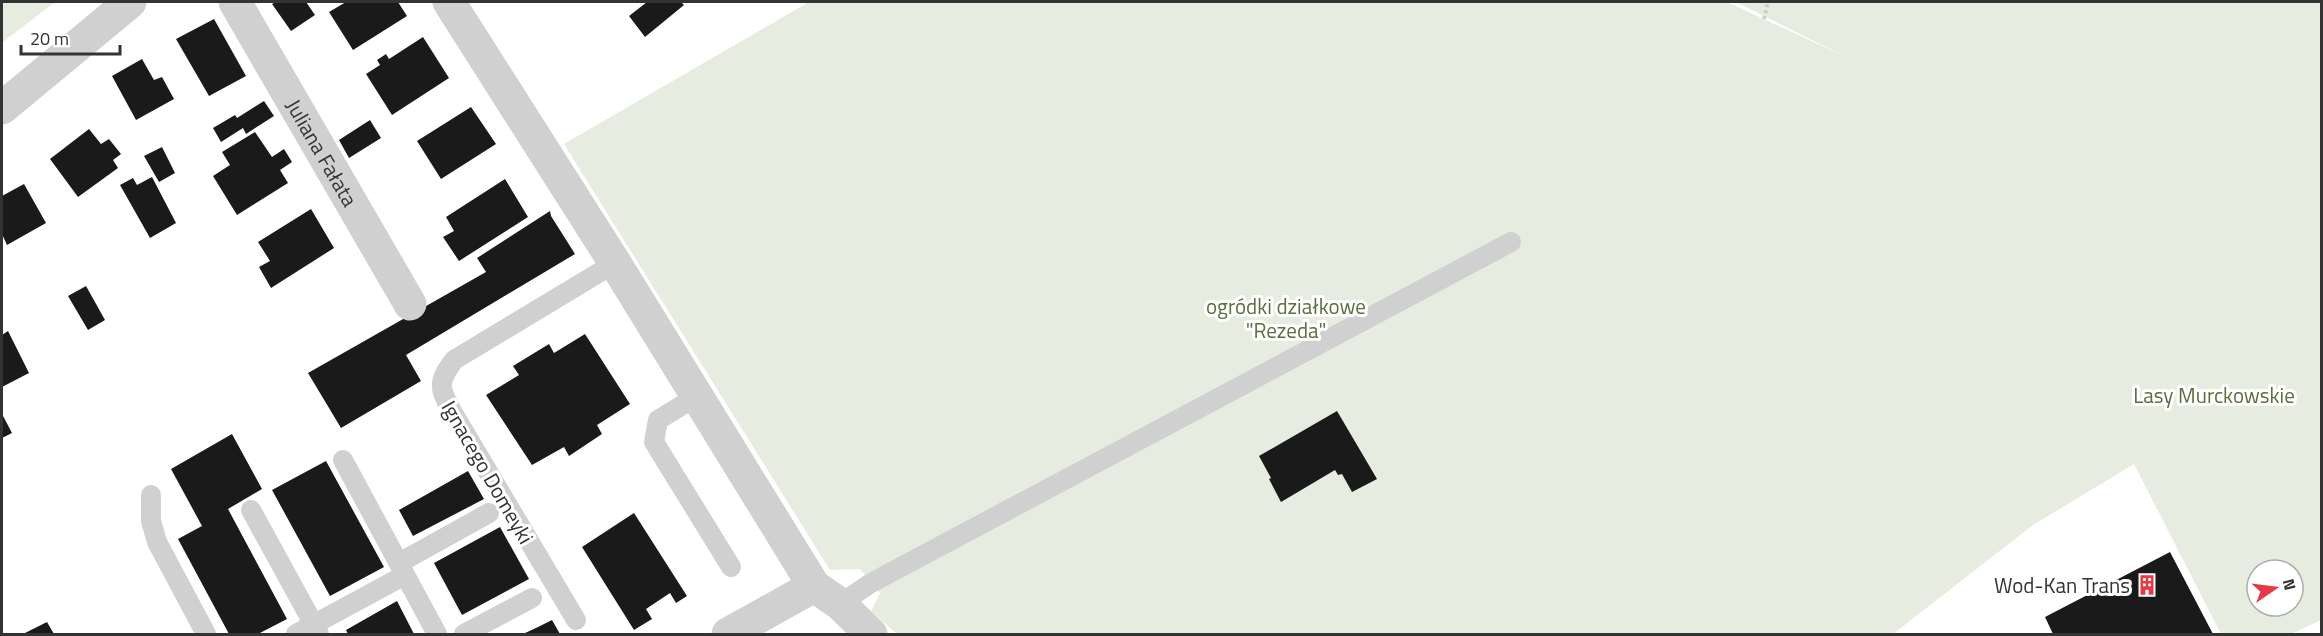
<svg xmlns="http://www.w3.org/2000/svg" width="2323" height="636" font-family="'Titillium Web',sans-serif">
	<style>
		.green { fill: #e6ecdf; fill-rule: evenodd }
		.building { fill: #1a1a1a }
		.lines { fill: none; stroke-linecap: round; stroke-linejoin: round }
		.path { stroke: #cdcdcd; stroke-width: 4; stroke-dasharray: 3 3; stroke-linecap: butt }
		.lane { stroke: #d0d0d0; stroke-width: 20 }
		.street { stroke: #d0d0d0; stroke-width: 33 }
		.labels { text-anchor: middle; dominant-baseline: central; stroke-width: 6; stroke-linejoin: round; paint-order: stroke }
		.street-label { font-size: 21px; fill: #333; stroke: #fff }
		.park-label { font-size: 21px; fill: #56703f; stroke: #fff }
		.poi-label { font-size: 21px; fill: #333; stroke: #fff; text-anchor: end }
	</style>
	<rect width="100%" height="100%" fill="#fff"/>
	<path class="green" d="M2 2H55L3 42Z
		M809 2H1727L1846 57 1736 2H2321V620L2291 634H2221L2134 464 2033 525 1893 634H897L871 611 880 593 860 569 830 570 564 144ZM2257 570H2293V606H2257Z"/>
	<path class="building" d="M276 2H306L315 15 291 31 272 4Z
		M346 2H398L407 16 353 50 329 12Z
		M647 2H681L684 5 645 37 629 16Z
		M214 19 246 76 209 96 176 39Z
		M423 37 449 78 392 115 366 74 380 65 377 60 386 54 389 59Z
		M142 59 154 80 162 77 174 99 136 120 112 76Z
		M264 101 274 116 246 134 243 128 221 142 213 128 235 115 237 118Z
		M471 107 496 144 441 179 417 141Z
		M370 120 381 138 349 158 339 140Z
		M89 129 101 144 109 139 121 154 113 160 118 168 78 197 50 159Z
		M255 132 272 157 284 149 292 162 280 170 288 183 237 215 213 176 230 165 222 152Z
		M162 147 175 173 159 182 144 156Z
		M152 177 176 223 150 238 120 185 133 178 137 185Z
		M505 179 528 217 459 261 443 237 454 231 446 217Z
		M24 184 46 223 7 245 2 234V196Z
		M311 209 334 248 271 288 259 267 270 261 258 242Z
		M550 211 551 216 575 254 406 355 421 381 341 428 308 373 486 272 477 258Z
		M86 286 105 320 88 330 68 296Z
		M8 331 29 373 2 387V335Z
		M585 334 630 404 597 425 602 434 569 456 564 447 532 465 486 395 519 375 513 366 549 344 554 353Z
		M1337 411 1377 479 1352 492 1342 474 1338 475 1335 470 1281 502 1269 479 1271 478 1259 456Z
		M2 414 12 433 2 438Z
		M232 434 262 489 228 509 287 619 258 634H229L178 539 202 526 171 469Z
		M326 461 384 567 330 596 272 490Z
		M468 471 484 499 413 536 399 510Z
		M634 513 687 596 676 603 670 593 646 609 652 619 634 630 582 547Z
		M500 527 529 579 462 615 434 563Z
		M2170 552 2213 634H2053L2045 617Z
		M397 601 414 634H348L346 630Z
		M552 620 560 634H523L538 627Z
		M47 622 54 634H23Z"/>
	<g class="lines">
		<path class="path" d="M1764 19 1768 2"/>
		<path class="lane" d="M697 396 658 420 654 442 731 567
			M343 460 437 634
			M151 495V521L157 542 206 634
			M251 510 319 634
			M399 563 489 513
			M840 604 871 583 1511 242
			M576 620 453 413C439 388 437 383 454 360L615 263
			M296 634 405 575
			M464 634 532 598"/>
		<g class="street">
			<path id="s1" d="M235 2 410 304"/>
			<path d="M449 2 615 263 814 586 840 604 871 634"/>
			<path d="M2 108 130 2"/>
			<path d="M728 634 814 586"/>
		</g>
	</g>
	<defs>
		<g id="building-bare" transform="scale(1.62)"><path d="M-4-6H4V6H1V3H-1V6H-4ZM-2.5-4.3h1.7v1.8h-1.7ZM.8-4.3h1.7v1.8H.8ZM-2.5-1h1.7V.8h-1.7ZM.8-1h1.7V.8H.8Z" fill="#e63946" stroke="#fff" stroke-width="2.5" paint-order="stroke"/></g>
	</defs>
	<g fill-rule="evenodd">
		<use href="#building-bare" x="2147" y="585"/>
	</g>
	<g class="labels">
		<g class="street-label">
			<text stroke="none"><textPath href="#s1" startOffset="174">Juliana Fałata</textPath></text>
			<text transform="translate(488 472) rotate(60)">Ignacego Domeyki</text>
		</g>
		<g class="park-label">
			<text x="1286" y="306">ogródki działkowe<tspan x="1286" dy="24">"Rezeda"</tspan></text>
			<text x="2214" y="395">Lasy Murckowskie</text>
		</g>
		<g class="poi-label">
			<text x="2130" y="585">Wod-Kan Trans</text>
		</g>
	</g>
	<rect width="2323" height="636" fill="none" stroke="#333333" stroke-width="6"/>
	<g transform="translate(2275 588) rotate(76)"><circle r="28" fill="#ffffff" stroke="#adadad" stroke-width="1.5"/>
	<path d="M0-4.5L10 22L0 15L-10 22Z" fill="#e63946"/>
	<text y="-9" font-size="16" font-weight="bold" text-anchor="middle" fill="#333333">N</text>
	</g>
	<path d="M21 45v9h99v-9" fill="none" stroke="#333333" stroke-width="3"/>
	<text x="30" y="45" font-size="18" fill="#333333" stroke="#ffffff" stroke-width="4.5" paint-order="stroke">20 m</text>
</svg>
